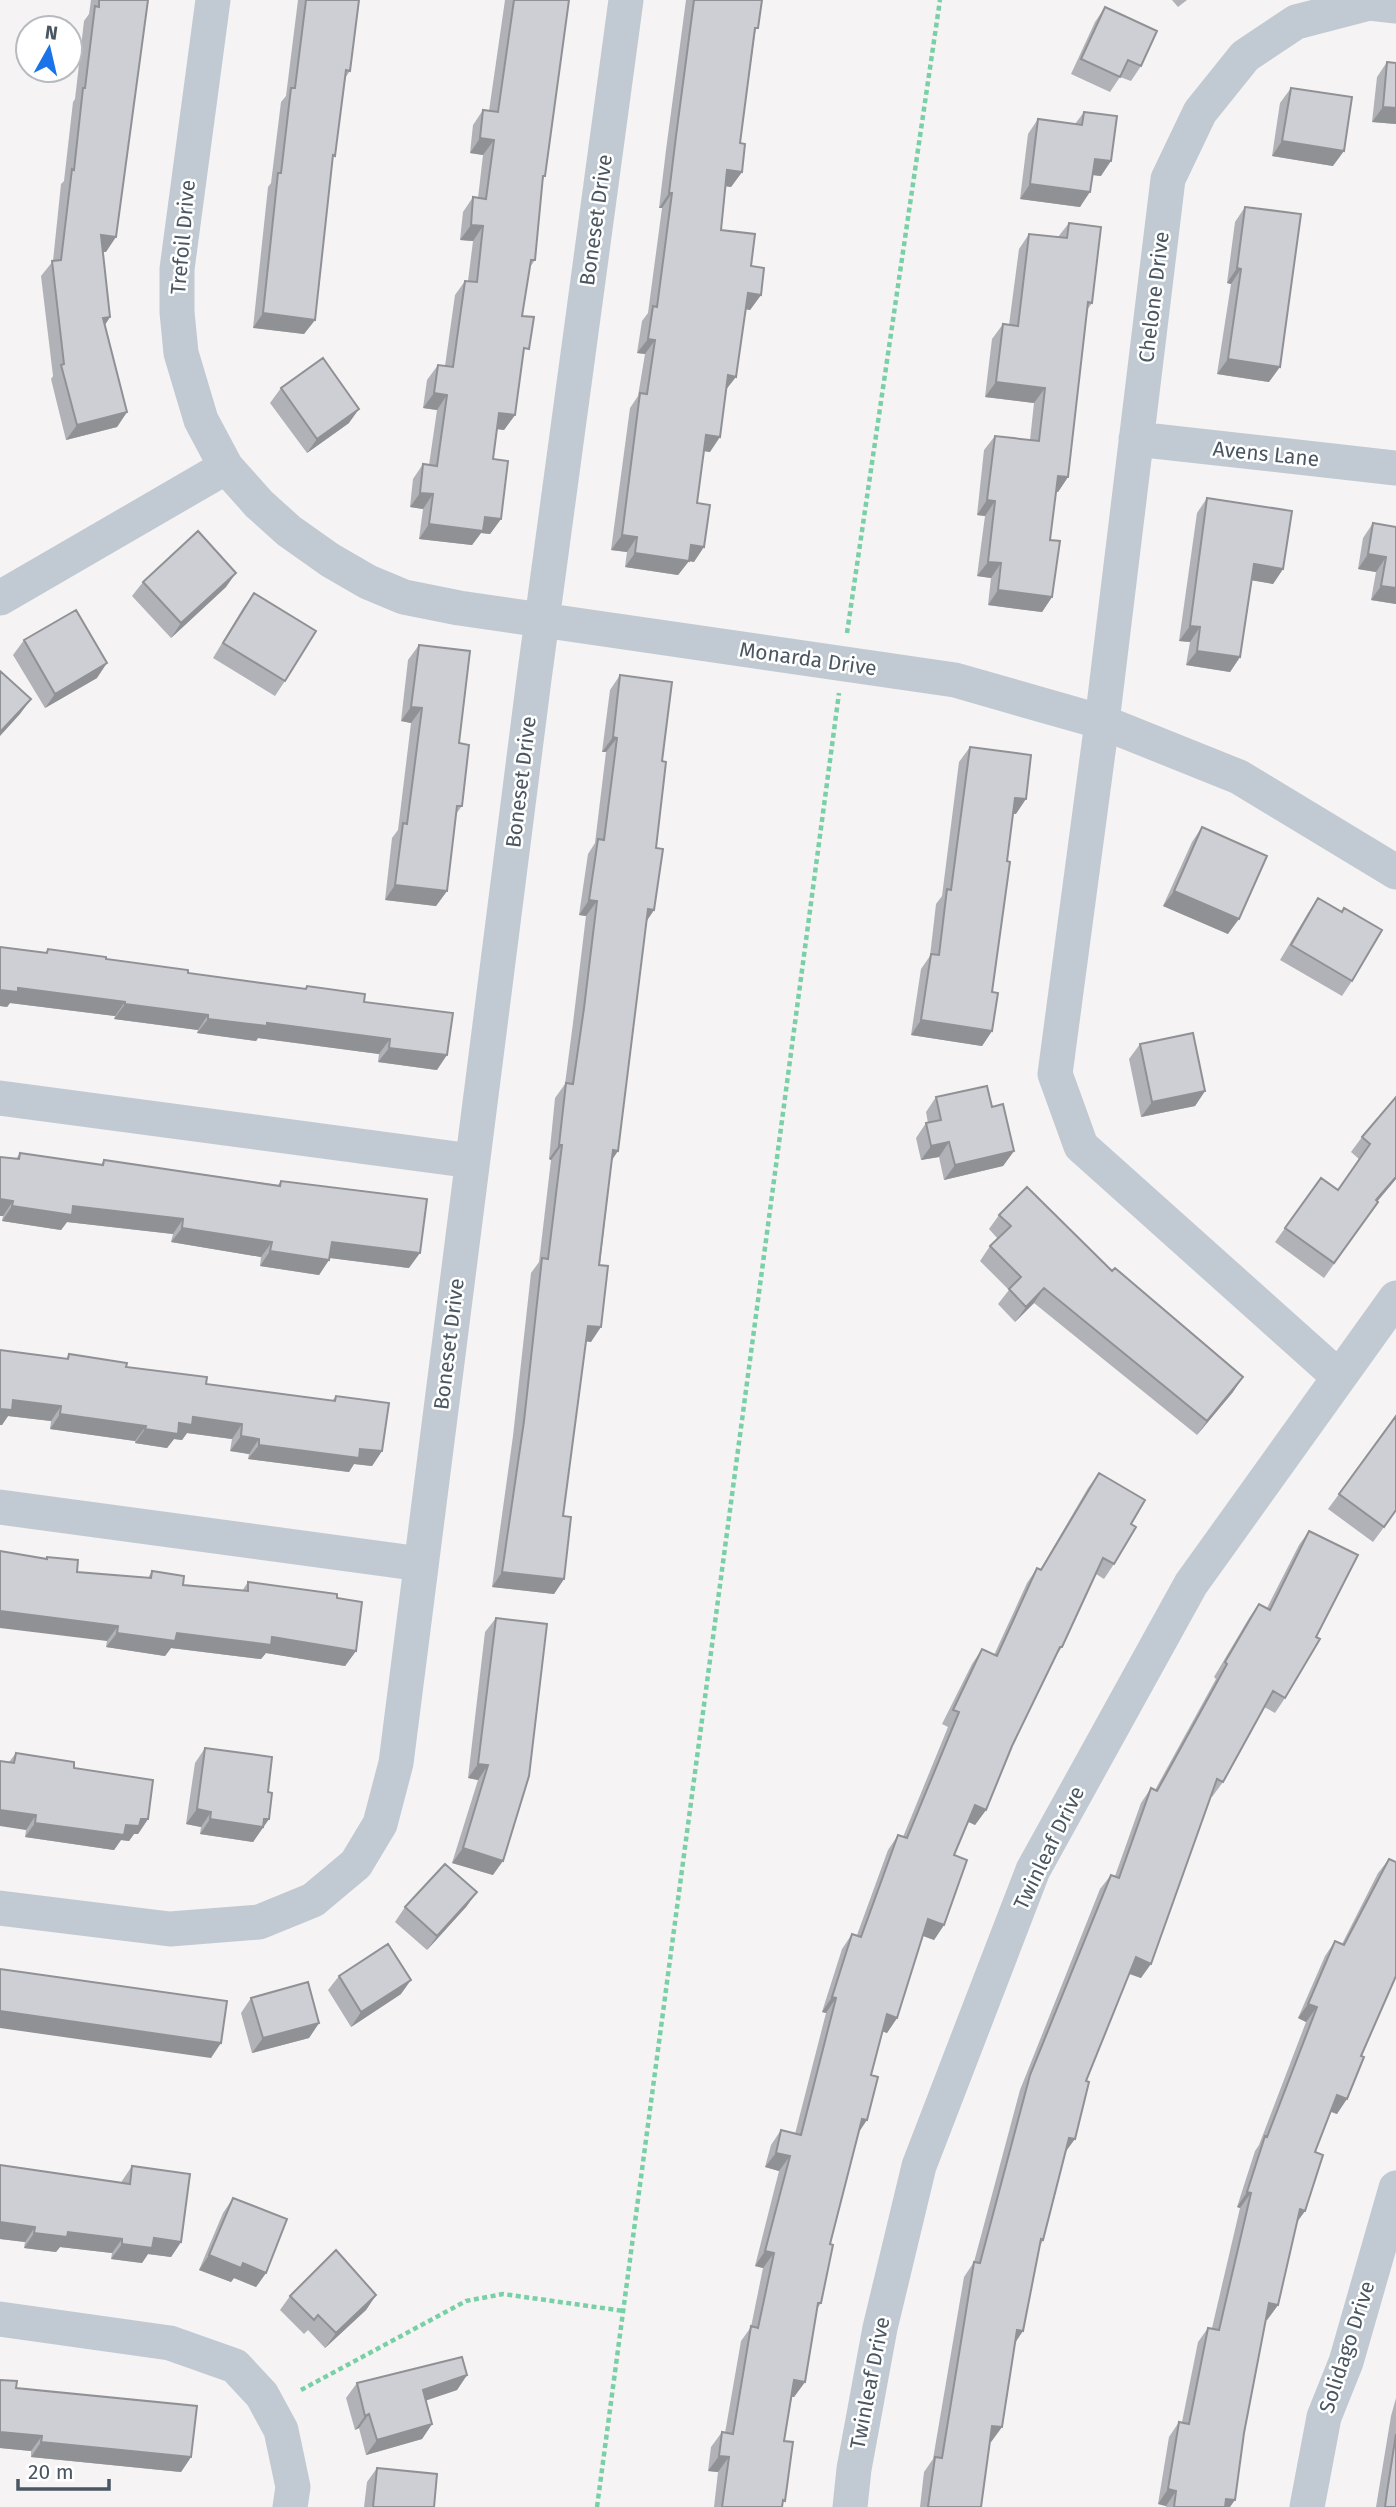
<svg xmlns="http://www.w3.org/2000/svg" width="1396" height="2507" font-family="'Fira Sans',sans-serif">
	<style>
		.lines { fill: none; stroke-linecap: round; stroke-linejoin: round }
		.path { stroke: #7ad0a6; stroke-width: 4.5; stroke-dasharray: 5 3.5; stroke-linecap: butt }
		.minor { stroke: #c1cad2; stroke-width: 35 }
		.wall { fill: #b0b2b7 }
		.shaded-wall { fill: #909195 }
		.building { fill: #cdcfd5; stroke: #909195; stroke-width: 2 }
		.labels { text-anchor: middle; dominant-baseline: central; stroke-width: 5; stroke-linejoin: round; paint-order: stroke }
		.street-label { font-size: 21px; fill: #4a5661; stroke: #fff }
	</style>
	<rect width="100%" height="100%" fill="#f5f3f3"/>
	<g class="lines">
		<path class="path" d="M847 633 940 0
			M301 2390 466 2301 503 2294 624 2311
			M597 2507 839 693"/>
		<path class="minor" d="M213 0 177 269V312L181 353 201 420 226 467 259 504 289 531 330 560 368 582 404 597 459 608 955 680 1102 722 1239 777 1396 872
			M1136 439 1396 468
			M0 598 226 467
			M0 1098 472 1161
			M1339 1377 1081 1146 1055 1074 1102 722 1168 179 1200 112 1245 56 1296 22 1369 3 1396 6
			M0 1507 421 1564
			M0 1908 170 1929 259 1922 313 1900 356 1864 380 1824 396 1763 534 679 626 0
			M0 2319 170 2343 235 2366 262 2395 281 2430 293 2487 290 2507
			M850 2507 854 2469 880 2328 919 2166 1033 1870 1191 1584 1396 1298
			M1307 2507 1324 2417 1346 2362 1396 2188"/>
	</g>
	<path class="wall" d="M91 0H148L106 252H103L110 317 105 325 127 412 117 427 66 440 51 379 53 376 41 276 53 261 61 184 64 181 73 102 75 99 84 21 89 14Z
		M298 0H359L350 71 345 78 332 160 315 320 304 334 253 328 268 187 271 183 281 102 286 96Z
		M505 0H569L545 176 543 179 535 260 530 267 522 316 523 357 515 415 504 430 497 429 493 459 501 519 490 534 481 533 472 545 419 539 423 509 410 507 413 479 423 464 429 465 437 410 423 408 427 380 438 365 445 366 455 295 465 281H468L473 241 460 240 463 212 473 197 478 198 483 155 470 153 473 125 483 110 489 111Z
		M686 0H762L755 34 740 143 742 172 731 187 726 186 721 230 751 266 761 295 750 310 746 309 710 452 704 451 697 503 694 562 689 561 678 575 625 567 627 552 611 550 630 408 638 396 645 354 637 353 642 321 648 313 662 208H659L666 150Z
		M1172 0H1187L1178 7Z
		M1105 7 1141 66 1131 81 1120 77 1110 92 1071 74 1095 22Z
		M1387 62 1396 63V124L1372 122 1377 77Z
		M1291 88 1333 166 1272 156 1280 103Z
		M1084 112 1101 176 1093 175 1080 207 1020 199 1028 134 1038 119 1075 124Z
		M1245 207 1269 382 1217 374 1231 284 1227 283 1235 222Z
		M1069 223 1092 303 1087 310 1068 477 1058 492H1056L1050 540 1052 597 1042 612 988 605 991 578 977 576 985 516 977 515 984 450 995 436 1030 440 1034 403 985 397 992 339 1003 324 1009 325 1019 249 1029 234 1058 237Z
		M281 388 349 423 307 453 270 403Z
		M1207 498 1283 569 1273 584 1252 580 1240 657 1230 672 1186 665 1190 642 1179 641 1197 513Z
		M1373 523 1396 527V604L1371 600 1376 572 1358 569 1363 538Z
		M143 582 226 587 171 638 132 596Z
		M254 593 285 681 275 696 213 658 243 608Z
		M24 640 97 678 45 708 13 655Z
		M419 645 459 743 462 806 456 814 447 891 436 906 385 900 392 838 398 830 411 723 401 721 408 660Z
		M620 675 662 761 656 848 654 910 647 920 612 1160 591 1342 586 1341 563 1516 564 1579 554 1594 492 1587 513 1436 531 1273 539 1262 551 1160 549 1159 555 1098 565 1084 573 1023 586 916 579 915 588 854 595 843 606 752H602L610 690Z
		M970 747 1016 814H1013L992 992V1031L982 1046 911 1035 921 969 930 956 936 904 942 896 959 762Z
		M1202 827 1228 934 1163 906 1192 842Z
		M1318 898 1341 912 1344 908 1352 981 1342 996 1280 960 1308 913Z
		M0 947 45 953 48 949 188 973 305 989 307 986 364 1002 437 1070 378 1062 379 1054 258 1038 256 1041 197 1033 198 1030 114 1019 115 1016 10 1003 7 1007 0 1006Z
		M1140 1044 1205 1091 1195 1106 1141 1117 1129 1059Z
		M936 1097 992 1107 1014 1151 1003 1166 944 1180 939 1157 921 1160 916 1138 926 1123H928L926 1112Z
		M1396 1097V1179L1377 1201 1368 1216 1324 1278 1275 1242 1321 1178 1338 1190 1359 1159 1351 1152 1362 1137Z
		M20 1153 101 1165 104 1160 278 1185 281 1181 409 1268 330 1258 319 1275 260 1266 261 1257 171 1242 173 1234 67 1222 61 1230 2 1221 3 1216H0V1157L16 1159Z
		M999 1215 1233 1392 1197 1435 1034 1303 1015 1322 998 1304 1009 1290 980 1261 990 1246 998 1239 989 1229Z
		M0 1350 66 1359 69 1354 206 1384 332 1401 336 1396 382 1451 372 1466 354 1464 349 1472 248 1459 249 1454 230 1451 232 1439 187 1433 182 1440 174 1439 167 1448 135 1443V1441L50 1429 51 1421 8 1416 2 1425H0Z
		M1099 1473 1131 1524 1114 1564 1104 1579 1096 1574 1062 1647 1055 1657 1012 1746 986 1810 975 1825 968 1821 954 1855 944 1925 934 1940 923 1936 897 2018 887 2033 882 2031 830 2244 821 2303 817 2309 805 2382 794 2397H792L784 2441 782 2507H714L718 2472 708 2471 711 2447 722 2432 725 2433 741 2341 751 2327 763 2268 755 2266 779 2171 765 2167 771 2145 781 2130 795 2134 826 2013 822 2012 842 1949 852 1934 857 1935 888 1850 898 1835 903 1837 948 1727 942 1724 972 1664 982 1649 994 1655 1027 1583 1037 1568 1040 1570 1088 1488Z
		M1339 1494 1396 1511 1373 1542 1328 1509Z
		M1309 1531 1285 1698 1275 1713 1264 1707 1223 1782 1212 1797 1211 1796 1141 1978 1129 1974 1086 2081 1065 2153 1043 2240 1040 2246 1015 2343 1002 2427 991 2442H990L981 2507H920L924 2472 933 2459 964 2277 974 2262 1020 2090 1100 1889 1111 1875 1115 1876 1141 1803 1151 1788 1155 1790 1216 1679 1214 1677 1249 1618 1259 1604 1267 1608 1299 1545Z
		M47 1557 77 1572 148 1578 152 1571 183 1585 242 1591 248 1582 337 1598 356 1651 345 1666 266 1653 261 1659 171 1648 165 1656 106 1647 107 1641 46 1559Z
		M496 1618 493 1875 452 1863 478 1780 468 1778 485 1632Z
		M205 1748 268 1792 269 1819 253 1842 200 1834 201 1827 186 1824 195 1763Z
		M16 1753 74 1768 148 1819 138 1834H134L129 1841 121 1840 114 1850 25 1837 26 1830 9 1762Z
		M1389 1859 1361 2056 1337 2114 1331 2112 1315 2152 1305 2211 1297 2222 1278 2305 1267 2320H1266L1230 2507H1166V2506L1158 2504 1169 2437 1179 2422H1182L1198 2342 1208 2328H1212L1240 2208 1237 2207 1255 2151 1259 2145 1306 2022 1298 2018 1325 1956 1335 1941 1342 1944 1378 1873Z
		M477 1892 466 1907 427 1950 395 1922 405 1907Z
		M339 1976 401 1994 351 2027 328 1990Z
		M251 1998 319 2023 309 2038 252 2053 241 2013Z
		M0 2165 121 2183 122 2181 132 2166 181 2242 171 2257 148 2254 142 2263 111 2259 112 2253 60 2247 56 2252 24 2248 25 2242 0 2239Z
		M233 2198 266 2273 256 2287 234 2278 231 2282 199 2270 223 2213Z
		M376 2295 366 2310 325 2348 308 2330 304 2334 280 2310 290 2296Z
		M467 2375 457 2390 426 2400 432 2424 422 2439 366 2455 359 2428 355 2430 346 2398 357 2383Z
		M0 2380 16 2388 191 2457 181 2472 31 2457V2451L0 2448Z
		M1396 2398V2507H1376L1391 2416Z
		M377 2468 434 2507H364L367 2482Z"/>
	<path class="shaded-wall" d="M1383 107 1396 108V124L1372 122Z
		M480 138 494 140 483 155 470 153Z
		M1282 141 1344 151 1333 166 1272 156Z
		M1095 159 1111 161 1101 176 1084 174Z
		M727 170 742 172 731 187 717 185Z
		M1030 184 1090 192 1080 207 1020 199Z
		M669 193H672L662 208H659Z
		M471 225 483 226 473 241 460 240Z
		M101 235 116 237 106 252 91 250Z
		M1237 268 1241 269 1231 284 1227 283Z
		M748 293 761 295 750 310 738 308Z
		M263 313 315 320 304 334 253 328Z
		M110 317 100 332 103 318Z
		M648 339 655 340 645 354 637 353Z
		M1228 359 1280 367 1269 382 1217 374Z
		M728 375 736 377 725 391Z
		M996 382 1045 388 1034 403 985 397Z
		M434 393 447 395 437 410 423 408Z
		M359 409 349 423 307 453 317 439Z
		M127 412 117 427 66 440 77 425Z
		M499 413 515 415 504 430 489 428Z
		M706 435 720 437 710 452 696 450Z
		M1058 476 1068 477 1058 492 1048 491Z
		M420 493 433 494 423 509 410 507Z
		M987 500 995 501 985 516 977 515Z
		M485 517 501 519 490 534 481 533 472 545 419 539 429 524Z
		M622 535 637 537 627 552 611 550Z
		M691 545 704 547 694 562 689 561 678 575 625 567 635 553Z
		M1368 554 1386 557 1376 572 1358 569Z
		M988 562 1001 563 991 578 977 576Z
		M1254 564 1283 569 1273 584 1244 579Z
		M236 573 226 587 171 638 181 623Z
		M1381 586 1396 588V604L1371 600Z
		M998 590 1052 597 1042 612 988 605Z
		M1190 626 1200 627 1190 642 1179 641Z
		M1197 651 1240 657 1230 672 1186 665Z
		M107 663 97 678 45 708 55 694Z
		M31 699 20 714 0 736V732Z
		M411 707 422 708 411 723 401 721Z
		M613 737 617 738 606 752H602Z
		M1015 798 1026 799 1016 814 1005 813Z
		M395 885 447 891 436 906 385 900Z
		M1174 891 1239 919 1228 934 1163 906Z
		M589 900 597 901 586 916 579 915Z
		M648 909 654 910 644 925Z
		M18 988 125 1002 115 1016 10 1003 7 1007 0 1006V990Z
		M125 1004 208 1015 198 1030 114 1019Z
		M208 1019 267 1023 390 1039 379 1054 258 1038 256 1041 197 1033Z
		M921 1020 992 1031 982 1046 911 1035Z
		M389 1048 447 1055 437 1070 378 1062Z
		M1205 1091 1195 1106 1141 1117 1152 1102Z
		M949 1142 939 1157 921 1160 931 1146Z
		M559 1145H562L551 1160 549 1159Z
		M613 1150 618 1151 608 1166Z
		M1014 1151 1003 1166 944 1180 955 1165Z
		M1396 1177V1179L1366 1215 1376 1200Z
		M0 1199 13 1201 3 1216H0Z
		M12 1206H73L183 1219 173 1234 67 1222 61 1230 2 1221Z
		M182 1228 272 1242 261 1257 171 1242Z
		M332 1242 420 1253 409 1268 322 1257Z
		M270 1251 329 1260 319 1275 260 1266Z
		M1044 1288 1034 1303 1015 1322 1026 1307Z
		M588 1326 601 1327 591 1342 577 1340Z
		M1243 1377 1233 1392 1197 1435 1207 1421Z
		M13 1400 61 1406 51 1421 8 1416 2 1425H0V1409Z
		M60 1414 146 1426 135 1441 50 1429Z
		M193 1417 242 1424 232 1439 187 1433 182 1440 174 1439 167 1448 135 1443 145 1429 179 1423Z
		M241 1436 259 1439 249 1454 230 1451Z
		M259 1445 360 1449 382 1451 372 1466 354 1464 349 1472 248 1459Z
		M502 1572 564 1579 554 1594 492 1587Z
		M0 1611 118 1626 107 1641 0 1628Z
		M117 1633H177L272 1637 356 1651 345 1666 266 1653 261 1659 171 1648 165 1656 106 1647Z
		M478 1764 488 1765 478 1780 468 1778Z
		M975 1805 986 1810 975 1825 964 1820Z
		M197 1809 211 1812 201 1827 186 1824Z
		M0 1810 36 1815 26 1830 0 1826Z
		M141 1819H148L138 1834H134L129 1841 121 1840 114 1850 25 1837 35 1823 126 1825Z
		M210 1819H269L253 1842 200 1834Z
		M463 1848 503 1861 493 1875 452 1863Z
		M477 1892 466 1907 427 1950 437 1936Z
		M928 1919 944 1925 934 1940 918 1934Z
		M1136 1957 1151 1964 1141 1978 1125 1972Z
		M411 1980 401 1994 351 2027 361 2012Z
		M832 1997 836 1998 826 2013 822 2012Z
		M1308 2004 1317 2007 1306 2022 1298 2018Z
		M0 2011 221 2043 211 2058 0 2028Z
		M887 2014 897 2018 887 2033 876 2029Z
		M319 2023 309 2038 252 2053 263 2038Z
		M1337 2095 1347 2099 1337 2114 1327 2110Z
		M862 2119 867 2120 857 2135Z
		M1069 2138 1075 2139 1064 2154Z
		M776 2153 790 2156 779 2171 765 2167Z
		M1247 2192 1251 2193 1240 2208 1237 2207Z
		M1300 2209 1305 2211 1294 2226Z
		M0 2222 35 2227 25 2242 0 2239Z
		M68 2232 122 2239 112 2253 60 2247 56 2252 24 2248 34 2233Z
		M154 2238 181 2242 171 2257 148 2254 142 2263 111 2259 122 2244Z
		M765 2251 774 2253 763 2268 755 2266Z
		M209 2255 243 2263 266 2273 256 2287 234 2278 231 2282 199 2270Z
		M376 2295 366 2310 325 2348 336 2333Z
		M1269 2303 1278 2305 1267 2320 1259 2318Z
		M1017 2330 1023 2331 1013 2346Z
		M467 2375 457 2390 413 2405 423 2390Z
		M794 2380 805 2382 794 2397 784 2395Z
		M369 2414 359 2428 355 2430 365 2416Z
		M432 2424 422 2439 366 2455 377 2440Z
		M992 2426 1002 2427 991 2442 981 2441Z
		M0 2432 42 2436 31 2451 0 2448Z
		M41 2442 191 2457 181 2472 31 2457Z
		M719 2456 729 2457 718 2472 708 2471Z
		M1168 2489 1176 2491 1166 2506 1158 2504Z
		M1226 2499 1235 2500 1230 2507H1221Z"/>
	<path class="building" d="M99 0H148L116 237 101 235 110 317 103 318 127 412 77 425 61 365 64 364 52 261 61 260 72 169 74 170 83 88H85L95 6 99 7Z
		M306 0H359L350 71 346 70 335 156 333 155 315 320 263 313 278 173H281L291 88H295Z
		M514 0H569L545 176H543L535 260H531L522 316 534 317 529 349 524 348 515 415 499 413 493 459 508 461 501 519 485 517 483 531 429 524 433 494 420 493 423 464 437 466 447 395 434 393 438 365 453 367 465 281 477 282 483 226 471 225 473 197 486 199 494 140 480 138 483 110 498 112Z
		M694 0H762L758 28H755L740 143 745 144 742 172 727 170 721 230 755 234 751 266 764 268 761 295 748 293 736 377 728 375 720 437 706 435 697 503 710 505 704 547 691 545 689 561 635 553 637 537 622 535 640 393 647 394 655 340 648 339 653 306 657 307 672 193H669L676 136Z
		M1105 7 1157 31 1141 66 1128 60 1120 77 1081 59Z
		M1387 62 1396 63V108L1383 107Z
		M1291 88 1352 97 1344 151 1282 141Z
		M1084 112 1117 116 1111 161 1095 159 1090 192 1030 184 1038 119 1082 125Z
		M1245 207 1301 214 1280 367 1228 359 1241 269 1237 268Z
		M1069 223 1101 227 1092 303 1088 302 1068 477 1058 476 1050 540 1060 541 1052 597 998 590 1001 563 988 562 995 501 987 500 995 436 1039 441 1045 388 996 382 1003 324 1018 326 1029 234 1067 238Z
		M323 358 359 409 317 439 281 388Z
		M1207 498 1292 511 1283 569 1254 564 1240 657 1197 651 1200 627 1190 626Z
		M1373 523 1396 527V588L1381 586 1386 557 1368 554Z
		M198 531 236 573 181 623 143 582Z
		M254 593 316 631 285 681 223 643Z
		M76 610 107 663 55 694 24 640Z
		M419 645 470 651 459 743 469 745 462 806H457L447 891 395 885 403 823 407 824 422 708 411 707Z
		M0 671 31 699 0 732Z
		M620 675 672 682 662 761 666 762 656 848 663 849 654 910 648 909 618 1151 613 1150 599 1265 608 1266 601 1327 588 1326 563 1516 571 1517 564 1579 502 1572 524 1421 542 1258 548 1259 562 1145H559L566 1083 573 1084 584 1008 597 901 589 900 598 839 604 840 617 738 613 737Z
		M970 747 1031 755 1026 799 1015 798 1007 861 1010 862 992 992 998 993 992 1031 921 1020 931 954 939 955 947 889 951 890Z
		M1202 827 1267 856 1239 919 1174 891Z
		M1318 898 1342 912 1344 908 1382 930 1352 981 1291 945Z
		M0 947 47 953 48 949 106 957V959L188 970V973L306 989 307 986 365 994 364 1002 453 1013 447 1055 389 1048 390 1039 267 1023V1026L208 1019V1015L125 1004V1002L18 988V992L0 990Z
		M1193 1033 1205 1091 1152 1102 1140 1044Z
		M987 1086 992 1107 1003 1104 1014 1151 955 1165 949 1142 931 1146 926 1123 941 1120 936 1097Z
		M1396 1097V1177L1376 1200 1378 1202 1334 1263 1285 1228 1321 1178 1338 1190 1370 1144 1362 1137Z
		M20 1153 103 1165 104 1160 280 1186 281 1181 427 1199 420 1253 332 1242 329 1260 270 1251 272 1242 182 1228 183 1219 73 1206 72 1215 12 1206 13 1201 0 1199V1157L19 1159Z
		M1027 1187 1112 1271 1115 1268 1243 1377 1207 1421 1044 1288 1026 1307 1009 1289 1021 1277 990 1246 1011 1226 999 1215Z
		M0 1350 68 1359 69 1354 127 1363 126 1367 207 1377 206 1384 335 1401 336 1396 389 1403 382 1451 360 1449 359 1458 259 1445V1439L241 1436 242 1424 193 1417 192 1425 179 1423 178 1434 145 1429 146 1426 60 1414 61 1406 13 1400 12 1410 0 1409Z
		M1396 1416V1510L1384 1527 1339 1494Z
		M1099 1473 1145 1500 1131 1524 1136 1527 1114 1564 1103 1558 1062 1647H1060L1012 1746 986 1810 975 1805 954 1855 967 1860 944 1925 928 1919 897 2018 887 2014 871 2075 878 2077 867 2120 862 2119 830 2244 833 2245 821 2303H818L805 2382 794 2380 784 2441 793 2442 785 2501 783 2500 782 2507H722L729 2457 719 2456 722 2432 733 2434 751 2326 758 2328 774 2253 765 2251 790 2156 776 2153 781 2130 801 2135 836 1998 832 1997 852 1934 861 1937 898 1835 907 1838 959 1712 953 1710 982 1649 997 1656 1037 1568 1041 1570Z
		M1309 1531 1358 1555 1316 1637 1320 1639 1285 1698 1273 1691 1223 1782 1217 1779 1151 1964 1136 1957 1086 2081 1089 2082 1075 2139 1069 2138 1043 2240 1041 2239 1023 2331 1017 2330 1002 2427 992 2426 981 2507H928L935 2457 942 2458 974 2262 980 2263 1030 2075 1111 1875 1119 1878 1151 1788 1157 1791 1227 1664 1225 1662 1259 1604 1270 1610Z
		M0 1551 47 1559V1557L78 1560 77 1572 151 1578 152 1571 184 1576 183 1585 248 1591V1582L337 1594V1598L362 1602 356 1651 272 1637 271 1645 177 1633 175 1641 117 1633 118 1626 0 1611Z
		M496 1618 547 1624 529 1776 503 1861 463 1848 488 1765 478 1764Z
		M205 1748 272 1757 268 1792 272 1793 269 1819H264L263 1827 210 1819 211 1812 197 1809Z
		M16 1753 74 1762V1768L153 1780 148 1819H141L139 1826 126 1825 124 1835 35 1823 36 1815 0 1810V1761L14 1763Z
		M1389 1859 1396 1862V1976L1361 2056 1364 2057 1347 2099 1337 2095 1315 2152 1323 2155 1305 2211 1300 2209 1278 2305 1269 2303 1244 2433 1235 2500 1226 2499 1225 2507H1174L1176 2491 1168 2489 1179 2422 1189 2424 1208 2328 1219 2330 1251 2193 1247 2192 1265 2136 1267 2137 1317 2007 1308 2004 1335 1941 1344 1945Z
		M445 1864 477 1892 437 1936 405 1907Z
		M388 1944 411 1980 361 2012 339 1976Z
		M0 1969 227 2001 221 2043 0 2011Z
		M308 1982 319 2023 263 2038 251 1998Z
		M0 2165 130 2184 132 2166 190 2174 181 2242 154 2238 152 2248 122 2244V2239L68 2232 67 2237 34 2233 35 2227 0 2222Z
		M233 2198 287 2219 266 2273 243 2263 241 2268 209 2255Z
		M336 2250 376 2295 336 2333 318 2315 314 2320 290 2296Z
		M462 2357 467 2375 423 2390 432 2424 377 2440 369 2414 365 2416 357 2383Z
		M0 2380 17 2381 16 2388 197 2406 191 2457 41 2442 42 2436 0 2432Z
		M1396 2434V2507H1385L1387 2492Z
		M377 2468 437 2474 434 2507H373Z"/>
	<g class="labels">
		<g class="street-label">
			<text transform="translate(596 220) rotate(-82)">Boneset Drive</text>
			<text transform="translate(183 237) rotate(-85)">Trefoil Drive</text>
			<text transform="translate(1154 297) rotate(-83)">Chelone Drive</text>
			<text transform="translate(1266 454) rotate(6)">Avens Lane</text>
			<text transform="translate(808 659) rotate(8)">Monarda Drive</text>
			<text transform="translate(521 782) rotate(-83)">Boneset Drive</text>
			<text transform="translate(449 1344) rotate(-83)">Boneset Drive</text>
			<text transform="translate(1049 1848) rotate(-64)">Twinleaf Drive</text>
			<text transform="translate(1347 2347) rotate(-72)">Solidago Drive</text>
			<text transform="translate(870 2383) rotate(-79)">Twinleaf Drive</text>
		</g>
	</g>
	<g transform="translate(49 49) rotate(8)"><circle r="33" fill="#ffffff" stroke="#b7bbc0" stroke-width="2"/>
	<path d="M0-5L12 26L0 18L-12 26Z" fill="#1a73e8"/>
	<text y="-10" font-size="19" font-weight="bold" text-anchor="middle" fill="#4a5661">N</text>
	</g>
	<path d="M18 2479v10h91v-10" fill="none" stroke="#4a5661" stroke-width="3.5"/>
	<text x="28" y="2479" font-size="21" fill="#4a5661" stroke="#ffffff" stroke-width="5" paint-order="stroke">20 m</text>
</svg>
